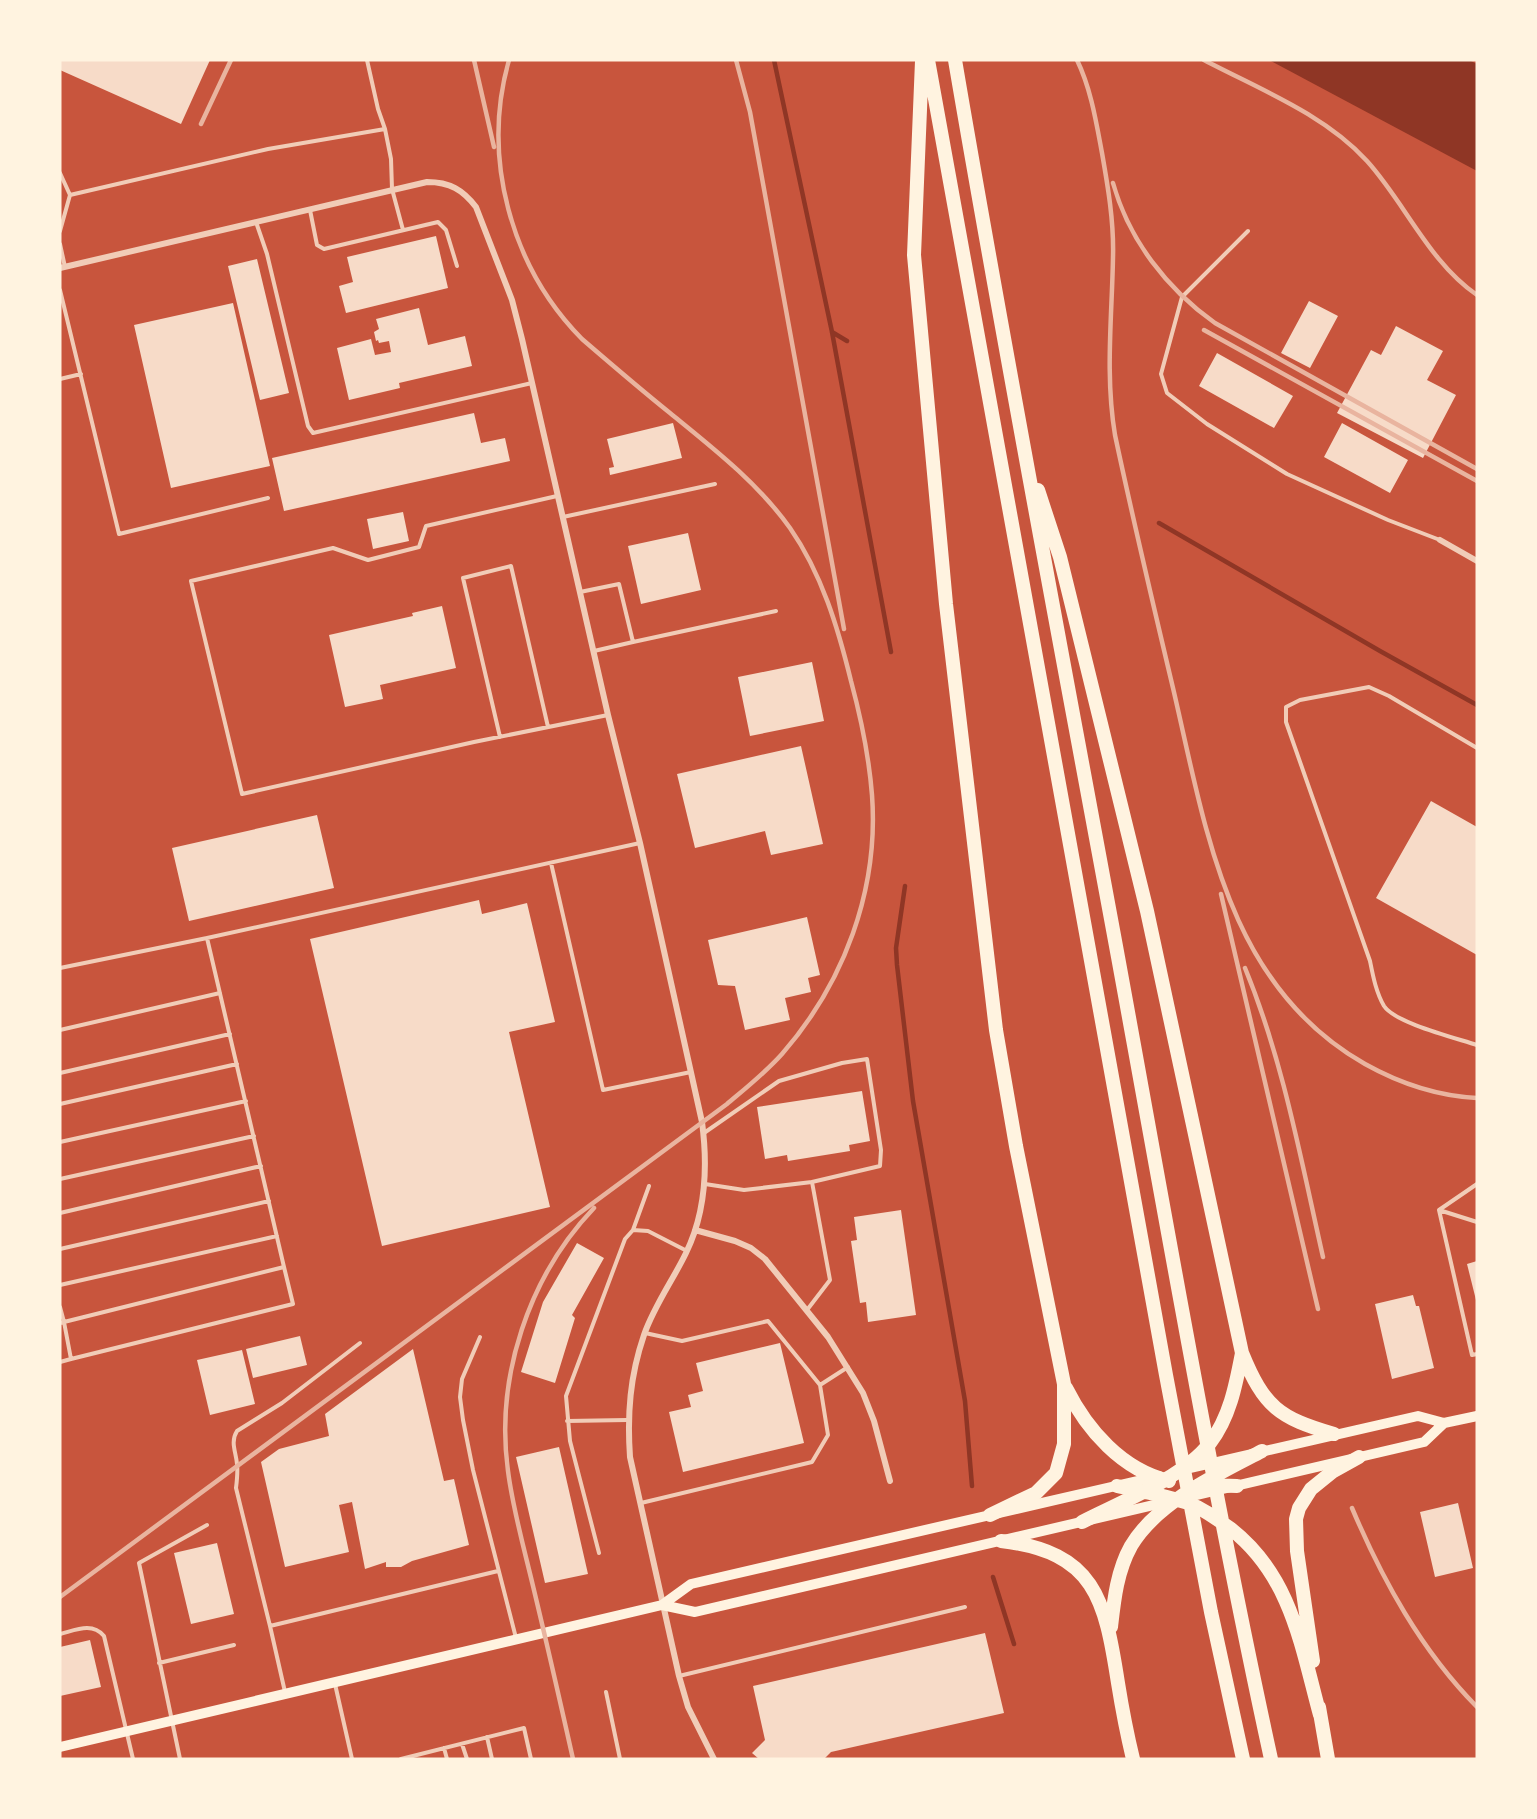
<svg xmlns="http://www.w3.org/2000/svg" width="1537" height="1819" font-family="Roboto,sans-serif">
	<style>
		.water { fill: #8f3625 }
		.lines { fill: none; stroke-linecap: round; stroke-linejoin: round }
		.stream { stroke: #8f3625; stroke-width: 4.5 }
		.building { fill: #f7dbc8 }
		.service { stroke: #f1ccb7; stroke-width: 4 }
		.minor { stroke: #f1ccb7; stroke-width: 6 }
		.secondary { stroke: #fff3e0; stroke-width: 10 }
		.motorway { stroke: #fff3e0; stroke-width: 14 }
		.rail { stroke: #e9b49f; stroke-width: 4.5 }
	</style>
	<rect width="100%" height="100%" fill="#c8553d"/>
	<path class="water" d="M1269 60H1469L1477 64V171Z"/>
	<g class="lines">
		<path class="stream" d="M774 60 832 332 891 652
			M832 332 847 341
			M1159 523 1380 651 1477 705
			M905 886 896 948 897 965 913 1101 965 1401 972 1486
			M993 1577 1014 1644"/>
	</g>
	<path class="building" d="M60 60H210L181 124 60 70Z
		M436 236 448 288 346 313 339 286 353 282 347 257Z
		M257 259 289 393 260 400 228 266Z
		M1309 301 1338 316 1310 368 1281 353Z
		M233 303 270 466 171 488 134 325Z
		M419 308 428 345 465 336 472 366 399 383 400 388 349 400 337 348 371 339 375 355 391 352 389 341 379 343 378 340 376 341 374 332 379 329 376 319Z
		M1396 326 1443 351 1427 380 1456 395 1423 458 1337 413 1371 350 1381 355Z
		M1217 353 1293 396 1274 428 1199 386Z
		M474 413 481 443 505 438 510 461 284 511 272 458Z
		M673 423 682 458 610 475 609 468 614 467 607 439Z
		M1342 423 1408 460 1390 493 1324 457Z
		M403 512 409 541 373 549 367 519Z
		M688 533 701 590 641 604 628 546Z
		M442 606 456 668 380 685 383 699 345 707 329 635 413 616 412 613Z
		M812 662 824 721 750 736 738 677Z
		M801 746 823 844 771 855 765 831 695 848 677 774Z
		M1431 801 1477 827V955L1376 898Z
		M317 815 334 888 189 921 172 848Z
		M479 900 482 914 527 903 555 1022 509 1032 550 1207 382 1246 310 939Z
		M807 917 820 975 808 978 811 992 785 998 790 1020 745 1030 735 986 718 985 708 940Z
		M862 1091 870 1141 849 1145 850 1151 788 1161 787 1155 765 1159 757 1107Z
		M901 1210 916 1315 868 1322 866 1302 860 1303 851 1241 857 1240 854 1217Z
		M577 1243 604 1258 572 1315 575 1318 555 1383 521 1372 543 1302Z
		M1477 1261V1300H1476L1467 1264Z
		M1413 1295 1416 1306H1419L1434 1368 1392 1379 1375 1304Z
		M300 1336 307 1365 253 1378 246 1349Z
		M780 1343 804 1443 683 1472 669 1412 691 1407 688 1395 703 1391 696 1363Z
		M413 1349 444 1481 454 1479 469 1545 412 1561 401 1567H386V1562L365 1569 352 1502 339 1505 349 1552 285 1567 261 1462 279 1449 329 1436 325 1414Z
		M242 1350 255 1404 210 1415 197 1360Z
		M559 1447 588 1574 545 1583 516 1457Z
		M1458 1503 1473 1568 1435 1577 1420 1512Z
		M217 1543 234 1614 191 1624 174 1553Z
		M985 1633 1004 1713 831 1752 824 1759H759L752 1753 765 1740 753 1686Z
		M90 1640 101 1687 60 1696V1647Z"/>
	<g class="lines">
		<path class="service" d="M367 60 378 109 385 129
			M60 173 70 195
			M310 210 317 245 324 249 438 222 446 230 457 266
			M256 222 267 254 308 426 313 433 532 383
			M60 231 70 195 268 149 385 129 391 159 392 189 403 230
			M1248 231 1182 297 1161 374 1167 393 1207 424 1287 474 1388 520 1440 540
			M60 244 65 267
			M60 290 119 534 268 498
			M60 379 81 374
			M557 496 426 526 419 547 368 560 333 548 191 581 242 794 474 742 608 715
			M563 517 715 484
			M580 592 619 584 633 642 594 651
			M633 642 776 611
			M500 737 463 578 511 566 548 727
			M1477 748 1389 696 1369 687 1300 700 1286 707V722L1370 961C1373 976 1376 992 1384 1006 1395 1023 1456 1038 1477 1045
			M551 863 603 1090 691 1072
			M60 968 207 938 640 843
			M60 1030 220 993
			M60 1073 230 1034
			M60 1104 237 1064
			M704 1133 779 1081 842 1063 867 1059 881 1150 880 1166 812 1182
			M60 1142 246 1101
			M60 1179 254 1136
			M705 1184 744 1190 812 1182 830 1280 807 1310
			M1477 1184 1439 1210 1472 1355 1477 1354
			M1439 1210 1477 1222
			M60 1213 261 1166
			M633 1230 649 1186
			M60 1249 269 1201
			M60 1285 277 1236
			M60 1307 64 1322 284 1267 207 938
			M60 1323 64 1322 71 1359 60 1362
			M645 1333 682 1341 768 1321 820 1385
			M480 1337 462 1379 460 1397 463 1420 473 1470 516 1638
			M71 1359 293 1304 284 1267
			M567 1421 627 1420
			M641 1503 812 1462 828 1435 820 1385 848 1367
			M599 1553 570 1441 566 1396 625 1239 633 1230 648 1231 687 1251
			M270 1626 236 1488C237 1480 238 1472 237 1464 236 1452 230 1442 237 1431L282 1403 360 1343
			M60 1634C76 1630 92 1622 104 1636L133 1759
			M159 1663 234 1645
			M679 1676 965 1607
			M335 1684 352 1759
			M285 1692 270 1626 498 1571
			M606 1692 620 1759
			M487 1737 492 1759
			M462 1744 467 1759
			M444 1748 447 1759
			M180 1759 139 1563 207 1525
			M401 1759 524 1728 531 1759"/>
		<path class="minor" d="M60 268 427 182C450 182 463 190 476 207L512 300 522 339 608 715 640 843 702 1122C708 1167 706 1212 686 1253 673 1280 654 1306 644 1335 630 1376 627 1414 630 1457L679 1676 688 1707 714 1759
			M1440 540 1477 561
			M695 1230 735 1241 751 1248 765 1259 828 1337 863 1393 874 1421 890 1481"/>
		<path class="secondary" d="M1182 1470 1418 1416 1444 1423 1477 1416
			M662 1605 695 1612 1424 1442 1444 1423
			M60 1747 662 1605 691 1584 1159 1476"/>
		<path class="motorway" d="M928 60 1166 1375 1211 1612 1243 1759
			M955 60C1006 360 1063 658 1118 957 1167 1225 1213 1493 1271 1759
			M922 61 914 255 946 604 996 1030 1016 1146 1064 1384V1444L1056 1473 1036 1493 990 1515
			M1038 490 1060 557 1147 911 1242 1353C1264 1407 1279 1418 1334 1434
			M1066 1388C1087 1430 1122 1470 1169 1481
			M1206 1485 1237 1486
			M1117 1486C1140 1491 1165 1495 1188 1503 1204 1509 1217 1519 1231 1529 1291 1576 1301 1645 1320 1715
			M1082 1522C1121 1502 1183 1478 1210 1443 1230 1417 1236 1384 1242 1353
			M1001 1541C1095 1552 1105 1599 1118 1683 1122 1708 1127 1734 1133 1759
			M1111 1627C1114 1600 1117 1571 1131 1546 1157 1502 1218 1474 1262 1451
			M1313 1661 1297 1551 1296 1519 1299 1508 1311 1489 1332 1472 1359 1457
			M1319 1707 1328 1759"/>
		<path class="rail" d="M474 60 494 147
			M736 60 750 112 844 629
			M1077 60C1091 89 1096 121 1102 153 1108 187 1114 222 1113 257 1112 317 1105 375 1115 435 1133 520 1153 604 1173 688 1206 829 1227 986 1365 1064 1399 1083 1438 1096 1477 1098
			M1204 60C1259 89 1324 114 1367 161 1405 203 1429 262 1477 295
			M201 124 231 60
			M1113 183C1129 240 1167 289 1215 323L1477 469
			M1204 330 1477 481
			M1221 894 1318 1309
			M1245 968C1283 1060 1301 1160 1323 1257
			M1352 1508C1383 1581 1421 1650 1477 1707
			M60 1597 727 1104C746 1088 765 1073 782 1054 844 983 879 890 872 795 869 757 861 718 851 681 838 628 822 574 790 528 758 483 713 448 670 413 640 389 611 364 582 339 511 267 481 158 509 60
			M573 1759C560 1701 547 1644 533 1586 524 1548 513 1510 508 1471 495 1377 529 1276 594 1208"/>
	</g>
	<rect width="1537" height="1819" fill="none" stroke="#fff3e0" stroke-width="123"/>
</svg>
